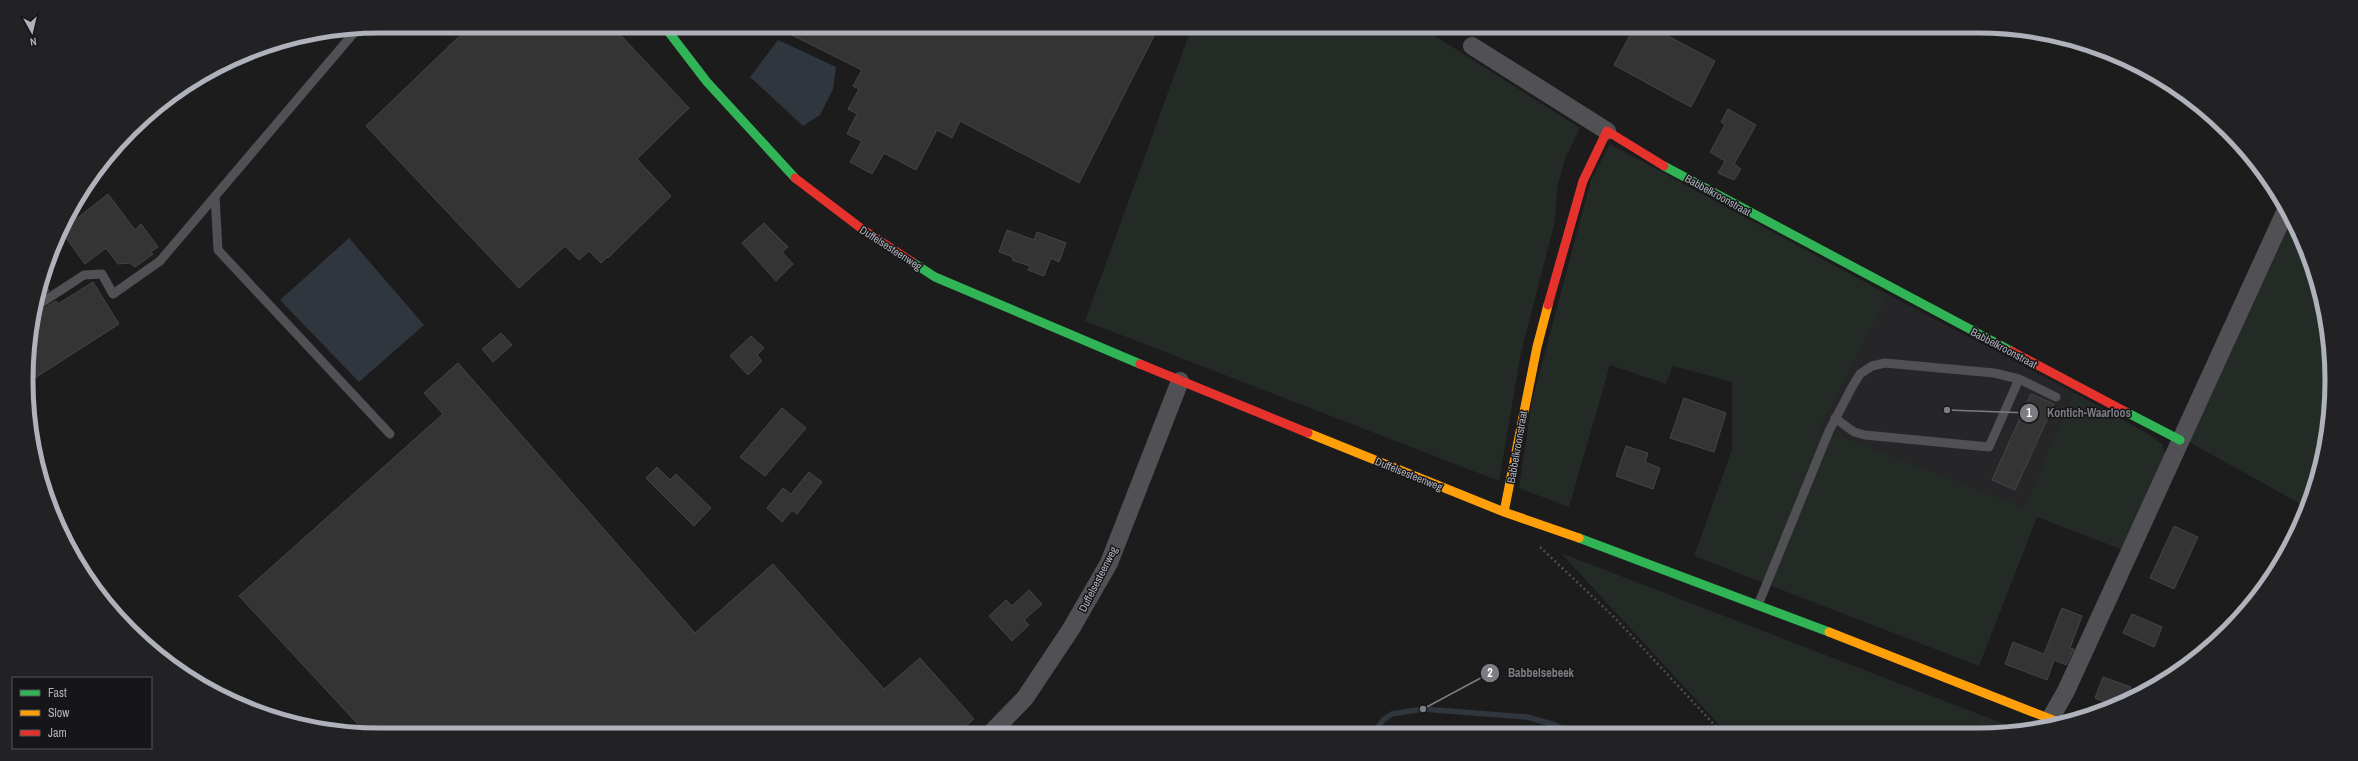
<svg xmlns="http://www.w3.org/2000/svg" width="2358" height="761" font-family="'Archivo Narrow',sans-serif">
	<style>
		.built { fill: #262628 }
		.green { fill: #242b26 }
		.water { fill: #2f363e }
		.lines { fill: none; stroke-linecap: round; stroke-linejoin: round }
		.stream { stroke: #2f363e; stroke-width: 5.5 }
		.building { fill: #343434; stroke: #454548 }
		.path { stroke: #4c4d50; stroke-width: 2.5; stroke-dasharray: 2 3; stroke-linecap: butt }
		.lane { stroke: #515155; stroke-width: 9 }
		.street { stroke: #515155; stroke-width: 18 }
		.fast { stroke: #30b455; stroke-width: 9 }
		.slow { stroke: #ff9f0a; stroke-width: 9 }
		.jam { stroke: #e5322d; stroke-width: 9 }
		.labels { text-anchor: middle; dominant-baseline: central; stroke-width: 3; stroke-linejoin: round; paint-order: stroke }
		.street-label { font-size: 11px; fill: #afb1bb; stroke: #161618 }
		.rim { fill: none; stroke: #afb1bb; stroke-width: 5 }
		.leader { fill: none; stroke: #7c7d83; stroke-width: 1.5 }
		.callout-dot { fill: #7c7d83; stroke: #161618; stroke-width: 1.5 }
		.mark-label { font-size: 12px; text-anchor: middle; font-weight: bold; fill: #fff }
		.callout-label { font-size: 12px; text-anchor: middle; font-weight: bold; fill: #7c7d83; stroke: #161618; stroke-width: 3; stroke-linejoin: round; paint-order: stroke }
	</style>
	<rect width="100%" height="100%" fill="#1c1c1c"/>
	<path class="built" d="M1889 295 2073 392 2024 507 1820 428Z"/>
	<path class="green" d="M1192 26H1419L1580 128 1565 159 1557 187 1555 221 1521 353 1499 481 1085 321Z
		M1610 144 1889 295 1820 428 2024 507 2073 392 2150 435 2162 444 2165 454 2123 550 2037 517 1979 666 1694 556 1732 450V382L1673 366 1666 384 1610 365 1569 507 1519 488 1532 401 1591 180Z
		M2290 217 2305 245 2325 312 2332 381 2325 450 2304 506 2187 441Z
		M1561 553 2025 732H1726Z"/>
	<path class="water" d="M778 40 836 67 833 89 820 115 803 126 750 77Z
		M349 238 424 325 359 382 280 300Z"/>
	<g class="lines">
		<path class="stream" d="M1374 733 1383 720 1392 714 1423 709 1527 717 1555 725 1570 733"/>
	</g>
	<path class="building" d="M470 26H612L689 108 637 159 671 196 608 258 607 257 601 263 589 251 579 260 565 246 519 288 366 126Z
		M774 26H1159L1079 183 960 121 952 138 937 130 916 170 884 153 872 174 850 162 862 141 847 134 857 114 848 109 859 89 853 86 862 70Z
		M1635 26H1649L1715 61 1691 107 1614 65Z
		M1728 109 1756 125 1734 164 1741 169 1734 180 1718 173 1725 161 1710 152 1725 125 1721 122Z
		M108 194 135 230 141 224 158 247 151 252 153 254 135 267 130 263 118 264 106 248 85 264 61 231Z
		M764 223 788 247 782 252 793 264 776 281 742 243Z
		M1007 230 1034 240 1037 232 1066 243 1059 262 1051 258 1044 276 1028 270 1030 266 1012 260 1013 257 999 252Z
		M93 282 119 324 27 383 29 334 36 311 41 310 56 301 58 304Z
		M45 283 49 291 41 296Z
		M501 333 512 345 493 362 482 349Z
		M751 336 764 348 757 355 762 361 748 375 730 356Z
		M458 363 695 633 773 564 884 689 920 658 974 719 957 734H367L239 596 443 414 424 393Z
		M2031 394 2054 404 2015 490 1992 480Z
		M1684 398 1726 413 1714 452 1670 438Z
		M782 408 806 428 765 476 740 457Z
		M1626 446 1648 453 1645 462 1660 468 1653 489 1616 476Z
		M657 467 670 480 676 474 711 508 694 526 646 478Z
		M809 472 822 482 797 514 792 510 782 522 767 508 783 488 791 494Z
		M2174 526 2198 537 2174 589 2150 578Z
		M1029 590 1042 604 1024 620 1029 625 1012 641 989 616 1006 600 1012 606Z
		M2062 608 2082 616 2070 648 2074 649 2066 665 2054 660 2047 680 2005 664 2013 642 2044 654Z
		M2132 614 2162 627 2154 647 2123 633Z
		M2103 677 2131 687 2125 701 2112 705 2095 698Z"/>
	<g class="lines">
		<path class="path" d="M1540 547 1614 617 1721 732"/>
		<path class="lane" d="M215 196 218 250 390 434
			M38 305 84 275 102 274 113 294 160 261 358 28
			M1835 418 1854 432 1865 435 1989 447 2019 379
			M1758 605 1829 431 1852 387 1860 374 1872 366 1885 363 1994 373 2019 379 2056 397"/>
		<path class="street" d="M1472 46 1607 131
			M2050 719 2066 691 2286 210
			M990 734 1025 698 1071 629 1109 563 1180 381"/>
		<path class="fast" d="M664 26 707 82 795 178
			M1664 166 2011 351
			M912 262 935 277 1140 364
			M2126 412 2180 440
			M1579 538 1829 632"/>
		<path class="slow" d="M1308 433 1504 512 1579 538
			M1504 512 1537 347 1548 305
			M1829 632 2058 722"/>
		<path class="jam" d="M795 178 862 229 912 262
			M1548 305 1583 181 1607 131 1664 166
			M2011 351 2126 412
			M1140 364 1308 433"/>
	</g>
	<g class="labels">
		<g class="street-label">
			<text transform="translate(1718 195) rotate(29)">Babbelkroonstraat</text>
			<text transform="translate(891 248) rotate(33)">Duffelsesteenweg</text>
			<text transform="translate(2004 348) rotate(28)">Babbelkroonstraat</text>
			<text transform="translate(1517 447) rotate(-80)">Babbelkroonstraat</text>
			<text transform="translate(1409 474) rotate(22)">Duffelsesteenweg</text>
			<text transform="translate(1098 579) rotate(-63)">Duffelsesteenweg</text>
		</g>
	</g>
	<path d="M0 0H2358V761H0ZM380 33H1978A347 347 0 0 1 2325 380V381A347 347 0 0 1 1978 728H380A347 347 0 0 1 33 381V380A347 347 0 0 1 380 33Z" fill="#222225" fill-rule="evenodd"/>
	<path class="rim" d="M380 33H1978A347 347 0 0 1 2325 380V381A347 347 0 0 1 1978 728H380A347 347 0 0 1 33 381V380A347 347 0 0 1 380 33Z"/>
	<path class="leader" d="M1947 410L2029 413M1423 709L1490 673"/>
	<g class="callout-dot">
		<circle cx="1947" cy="410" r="4"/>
		<circle cx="1423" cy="709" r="4"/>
		<circle cx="2029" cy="413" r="10"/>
		<circle cx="1490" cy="673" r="10"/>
	</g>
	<g class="mark-label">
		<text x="2029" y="417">1</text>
		<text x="1490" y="677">2</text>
	</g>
	<g class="callout-label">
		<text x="2089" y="417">Kontich-Waarloos</text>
		<text x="1541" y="677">Babbelsebeek</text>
	</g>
	<rect x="12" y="677" width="140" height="72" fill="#161618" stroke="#535459"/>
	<rect x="20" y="690" width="20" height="6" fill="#30b455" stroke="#535459"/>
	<text x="48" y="697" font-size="12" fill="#afb1bb">Fast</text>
	<rect x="20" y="710" width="20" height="6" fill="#ff9f0a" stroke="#535459"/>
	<text x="48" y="717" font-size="12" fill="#afb1bb">Slow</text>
	<rect x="20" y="730" width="20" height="6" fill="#e5322d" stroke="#535459"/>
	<text x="48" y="737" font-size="12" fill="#afb1bb">Jam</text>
	<g transform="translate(32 32) rotate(172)" stroke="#161618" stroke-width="3" paint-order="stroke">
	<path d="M0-3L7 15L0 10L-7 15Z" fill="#afb1bb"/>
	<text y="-6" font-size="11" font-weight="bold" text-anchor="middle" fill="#afb1bb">N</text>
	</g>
</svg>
